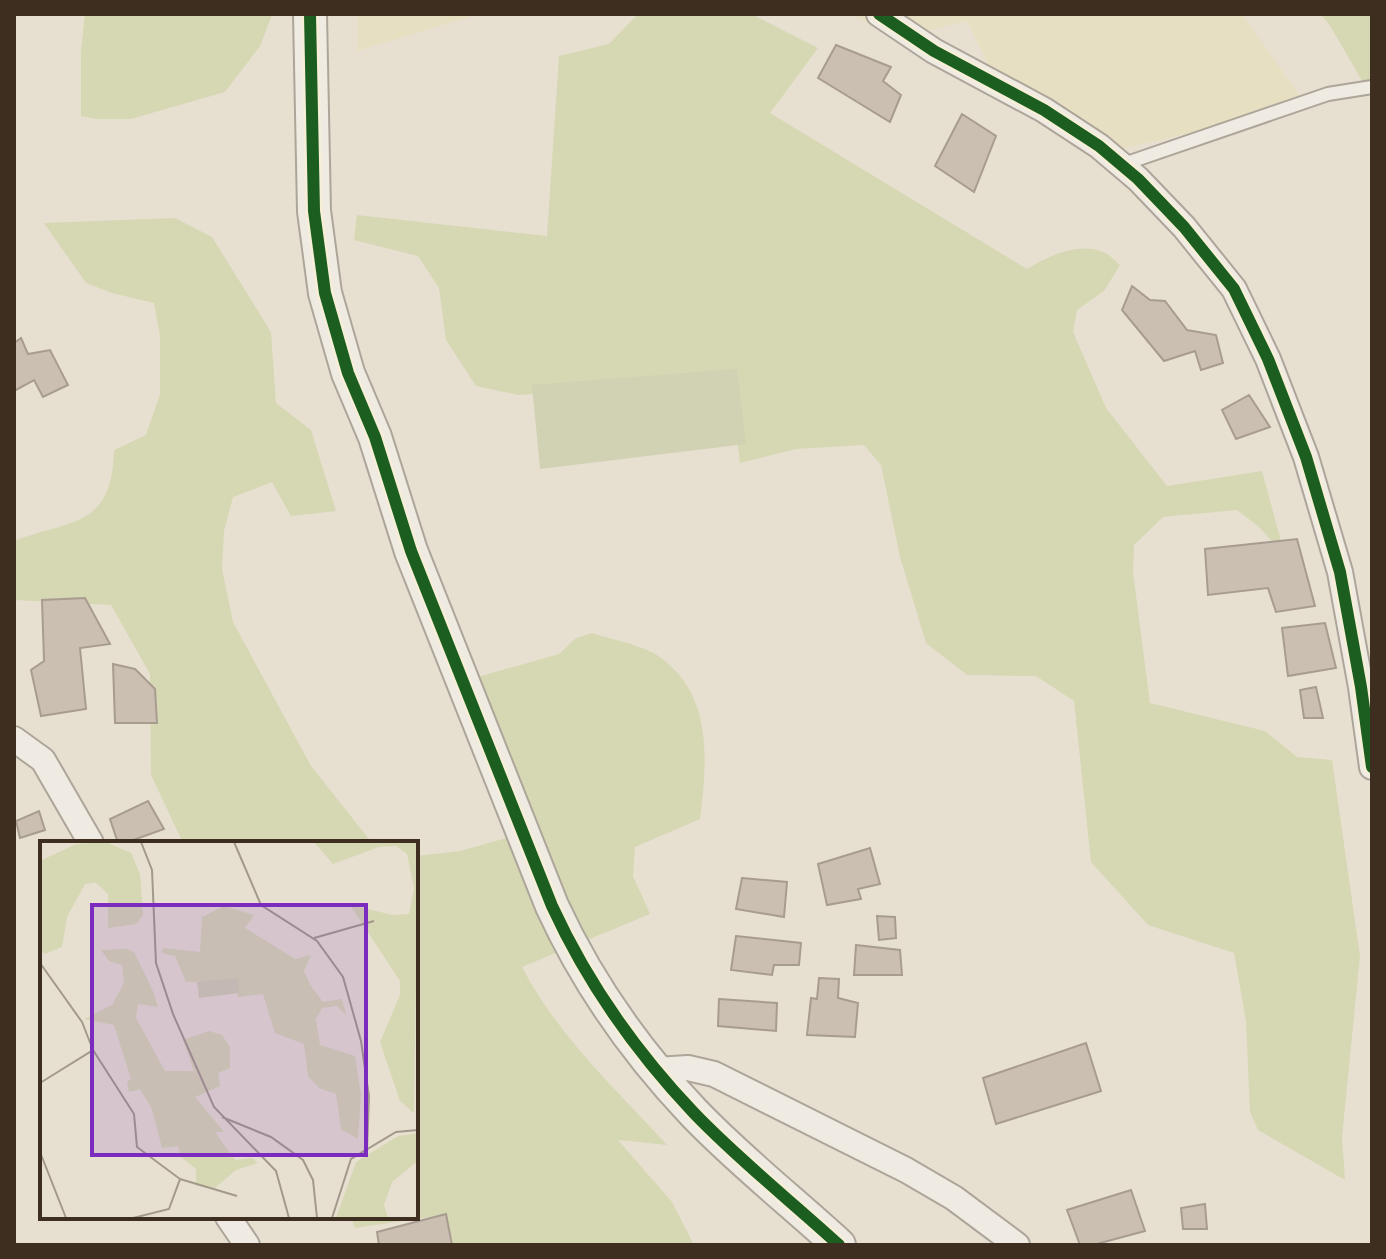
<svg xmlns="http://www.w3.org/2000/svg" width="1386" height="1259" font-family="'IBM Plex Serif',serif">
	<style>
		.farmland { fill: #e6dfc2 }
		.green { fill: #d6d7b3 }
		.cemetery { fill: #d1d1b3 }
		.building { fill: #cbbfb2; stroke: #a89c90; stroke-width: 2 }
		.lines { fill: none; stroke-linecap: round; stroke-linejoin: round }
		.service-casing { stroke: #ada599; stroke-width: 16 }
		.minor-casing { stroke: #ada599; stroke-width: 28 }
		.tertiary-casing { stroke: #ada599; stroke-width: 36 }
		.service { stroke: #efebe3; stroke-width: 12 }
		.minor { stroke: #efebe3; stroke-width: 24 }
		.tertiary { stroke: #efebe3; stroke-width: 32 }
		.cycleway-casing { stroke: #f7eed8; stroke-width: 17 }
		.cycleway { stroke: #1b5e20; stroke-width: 12 }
		.inset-road { fill: none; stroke: #a3998a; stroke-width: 2 }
		.view { fill: #7b2cbf; fill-opacity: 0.15; stroke: #7b2cbf; stroke-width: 4 }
		.inset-edge { fill: none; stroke: #3d2e20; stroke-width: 4 }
	</style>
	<rect width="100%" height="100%" fill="#e7e0d1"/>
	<path class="farmland" d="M358 14H479L357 51Z
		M851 14H1242L1307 106 1099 154 1006 101 967 21 895 38Z"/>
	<path class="green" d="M85 14H272V15L260 46 225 92 131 119H96L81 116V50Z
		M638 14H751L818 48 770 113 1027 269C1048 256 1080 241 1105 253 1110 255 1116 262 1120 265L1104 291 1077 310 1073 332 1106 408 1167 486 1262 471 1285 556 1258 526 1237 510 1163 517 1134 545 1133 572 1150 703 1265 731 1297 757 1332 760 1360 956 1342 1137 1345 1180 1258 1130 1250 1112 1246 1021 1234 953 1148 925 1091 862 1074 701 1036 676 967 675 926 643 900 557 881 465 864 445 796 449 740 463 729 379 518 395 476 386 446 340 439 288 418 256 354 240 357 215 547 236 559 56 609 44Z
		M1320 14H1372V98L1329 24Z
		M175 218 212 237 271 332 276 403 311 430 336 511 291 516 272 482 233 497 224 531 222 569 233 622 311 766 369 839 380 843H183L151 775 150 674 111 605 14 600V541C72 519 112 528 114 450L146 435 160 394V336L154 303 112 293 86 283 44 223Z
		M592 633C610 639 641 645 657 655 714 693 707 761 700 819L635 847 633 876 650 914 522 967C557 1035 616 1089 667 1145L618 1140 672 1202 694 1245H444L436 1216 355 1228 351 1217H416V856L460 851 514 836 460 682 559 654 576 638Z"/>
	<path class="cemetery" d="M737 369 746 444 540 469 532 385Z"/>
	<path class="building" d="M836 45 891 67 883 81 901 95 890 122 818 78Z
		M962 114 996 136 974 192 935 166Z
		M1132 286 1150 300 1165 301 1187 330 1216 335 1223 363 1201 370 1195 351 1164 361 1122 310Z
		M21 338 28 354 50 350 68 385 43 397 34 380 14 391V343Z
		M1249 395 1270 427 1236 439 1222 410Z
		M1297 539 1315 606 1276 612 1268 588 1208 595 1205 549Z
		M85 598 110 644 80 648 86 709 41 716 31 670 44 661 42 600Z
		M1325 623 1336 668 1288 676 1282 628Z
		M113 664 135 669 155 689 157 723H115Z
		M1316 687 1323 718H1304L1300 690Z
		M148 801 164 829 125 843H118L110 819Z
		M39 811 45 830 20 838 16 821Z
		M870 848 880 884 858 889 861 899 827 905 818 864Z
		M742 878 787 882 784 917 736 909Z
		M877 916 895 917 896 938 879 940Z
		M736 936 801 943 799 965H774L772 975 731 970Z
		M856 945 900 950 902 975H854Z
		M819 978 839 979 838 998 858 1003 855 1037 807 1035 811 998 817 999Z
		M719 999 777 1003 776 1031 718 1026Z
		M1086 1043 1101 1091 996 1124 983 1078Z
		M1131 1190 1145 1231 1093 1245H1080L1067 1210Z
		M1205 1204 1207 1229H1183L1181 1208Z
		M446 1214 452 1245H379L377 1232Z"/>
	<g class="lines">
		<g class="service-casing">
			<path id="service" d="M1121 165 1328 94 1372 87"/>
		</g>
		<g class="minor-casing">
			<path id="minor" d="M879 14 934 51 1044 110 1099 146 1138 179 1184 227 1234 289 1268 359 1306 457 1340 572 1361 687 1372 767
				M14 739 43 760 91 843
				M656 1070 688 1068 714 1074 906 1170 954 1198 1017 1245
				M228 1217 247 1245"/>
		</g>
		<g class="tertiary-casing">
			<path id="tertiary" d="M310 14 314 211 325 293 348 373 375 437 411 551 552 906C587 982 637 1053 694 1113 739 1160 791 1201 839 1245"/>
		</g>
		<use href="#service" class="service"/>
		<use href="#minor" class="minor"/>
		<use href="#tertiary" class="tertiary"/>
		<g class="cycleway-casing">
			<path id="cycleway" d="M310 14 314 211 325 293 348 373 375 437 411 551 552 906C587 982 637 1053 694 1113 739 1160 791 1201 839 1245
				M879 14 934 51 1044 110 1099 146 1138 179 1184 227 1234 289 1268 359 1306 457 1340 572 1361 687 1372 767"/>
		</g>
		<use href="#cycleway" class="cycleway"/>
	</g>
	<g transform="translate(40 841)">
		<rect width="378" height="378" fill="#e7e0d1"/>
		<path d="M66 1 91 12 100 33 103 74 96 83 68 87V53L56 42 45 43 27 76 22 106 5 113 0 109V20L36 3ZM274 1H378L374 272 360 260 340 201 360 154V140L310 64 353 74 369 73 374 47 367 13 356 5 339 6 293 23ZM184 65 214 74 205 87 255 118 271 114 264 130 271 145 283 161 302 158 306 174 297 165 282 167 276 178 280 204 315 215 321 254 318 298 301 288 296 253 279 247 268 235 264 203 235 192 223 153 198 156 196 140 146 141 135 115 122 112 123 107 160 111 162 76ZM86 108 94 111 113 150 118 166 98 163 96 177 125 230H154L143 199 169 190 182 194 190 206V227L178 232 180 245 155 256 184 291H175L195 319 212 317 218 322 196 329 175 347 156 345V328L141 316 138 305 122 307 112 268 100 248 89 251 87 241 91 238 74 184 44 178 72 164 84 142 82 124 69 120 61 109ZM378 292V320L352 341 344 364 348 377H296L316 321 358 295Z" fill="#d6d7b3"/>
		<path d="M198 137 199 152 159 157 157 141Z" fill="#d1d1b3"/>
		<path class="inset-road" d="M101 1 112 29 116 122 133 173 174 266 236 330 249 377M194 1 221 64 277 100 303 136 321 200 329 255 327 309M274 97 334 80M0 122 42 181 53 209 0 242M53 209 94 273 97 306 140 338 129 368 93 377M182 276 231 296 263 319 273 339 277 377M0 311 26 377M140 338 197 355M292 377 311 318 356 291 378 289"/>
		<path class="view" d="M52 64H326V314H52Z"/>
		<rect width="378" height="378" class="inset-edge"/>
	</g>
	<rect width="1386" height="1259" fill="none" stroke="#3d2e20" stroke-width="32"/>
</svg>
